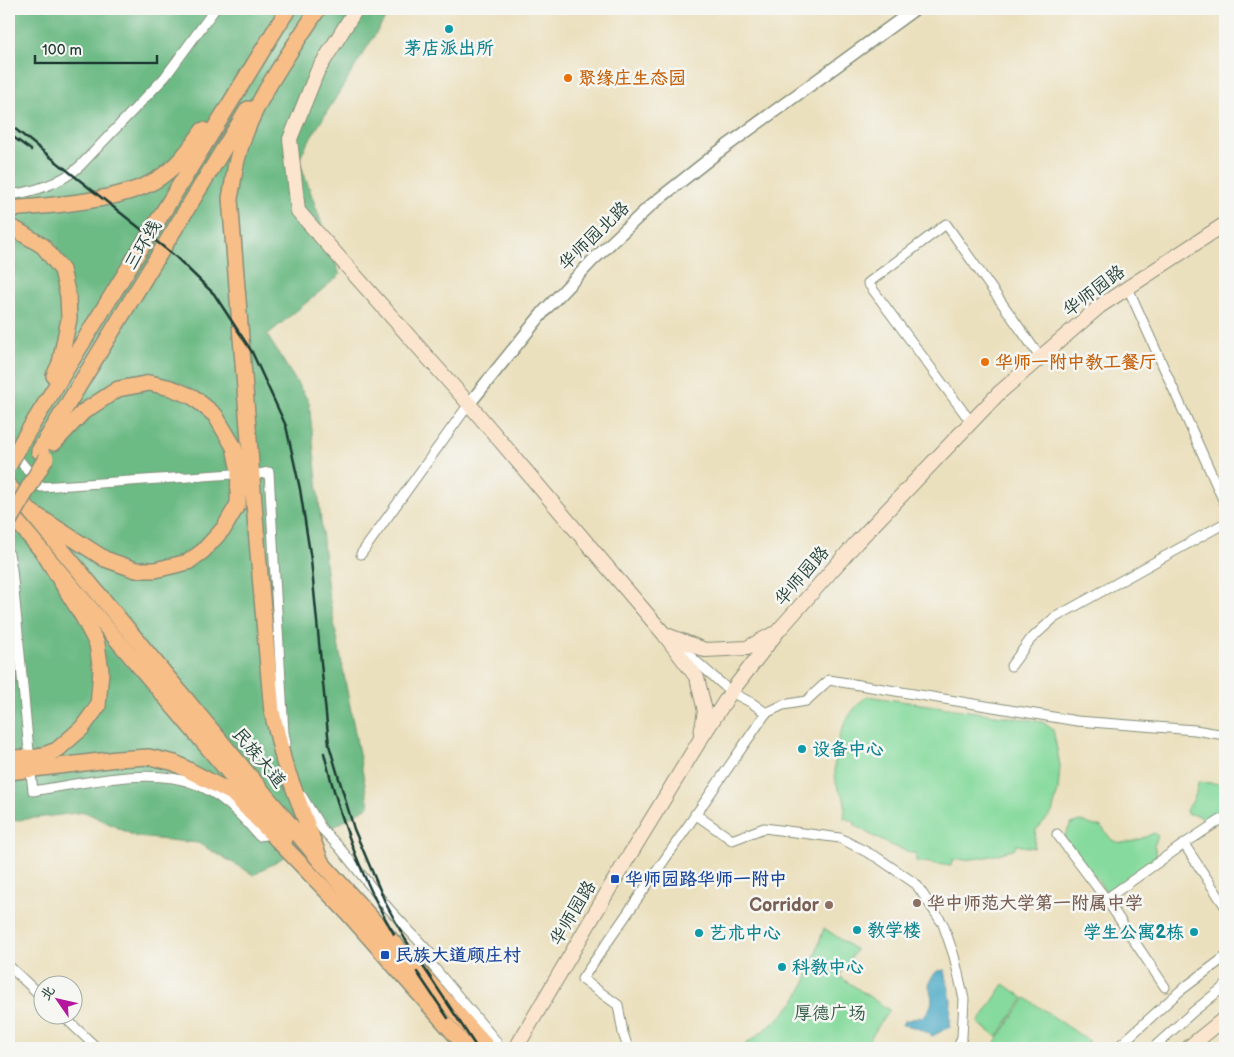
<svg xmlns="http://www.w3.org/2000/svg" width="1234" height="1057" font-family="'Balsamiq Sans','LXGW WenKai TC',sans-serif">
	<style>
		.green { fill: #86da9d; stroke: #528c68 }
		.forest { fill: #6cba84; stroke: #467c5c }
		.water { fill: #46a7c5; stroke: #32727c }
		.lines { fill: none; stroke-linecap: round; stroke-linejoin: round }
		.minor-casing { stroke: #858e79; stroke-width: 11 }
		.tertiary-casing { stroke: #858e79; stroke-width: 14 }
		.secondary-casing { stroke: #858e79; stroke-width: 16 }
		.primary-casing { stroke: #858e79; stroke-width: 18 }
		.trunk-casing { stroke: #858e79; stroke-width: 18 }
		.minor { stroke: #fff; stroke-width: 9 }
		.tertiary { stroke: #fff; stroke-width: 11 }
		.secondary { stroke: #fce5cf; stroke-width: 14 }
		.primary { stroke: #f7be88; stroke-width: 15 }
		.trunk { stroke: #f7be88; stroke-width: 15 }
		.rail { stroke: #1f3d34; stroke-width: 2.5 }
		.trunk-bridge-casing { stroke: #858e79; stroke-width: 18; stroke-linecap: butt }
		.trunk-bridge { stroke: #f7be88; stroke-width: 15 }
		.culture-dot { fill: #0f9aa8; stroke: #f6f6f2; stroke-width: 2 }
		.food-dot { fill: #e8710a; stroke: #f6f6f2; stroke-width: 2 }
		.transit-dot { fill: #1a4fb4; stroke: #f6f6f2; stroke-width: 2 }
		.education-dot { fill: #8d6e63; stroke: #f6f6f2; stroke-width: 2 }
		.labels { text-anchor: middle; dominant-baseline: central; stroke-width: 5; stroke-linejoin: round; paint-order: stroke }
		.culture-label { font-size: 18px; font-weight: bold; fill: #0d838f; stroke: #f6f6f2; text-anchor: start }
		.food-label { font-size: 18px; font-weight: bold; fill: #c56008; stroke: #f6f6f2; text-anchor: start }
		.street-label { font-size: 18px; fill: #1f3d34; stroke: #f6f6f2 }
		.transit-label { font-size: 18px; font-weight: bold; fill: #164399; stroke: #f6f6f2; text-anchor: start }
		.education-label { font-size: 18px; font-weight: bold; fill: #785e54; stroke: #f6f6f2; text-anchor: start }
		.park-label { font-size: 18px; fill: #345c49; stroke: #f6f6f2 }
	</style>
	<rect width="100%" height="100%" fill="#f6f6f2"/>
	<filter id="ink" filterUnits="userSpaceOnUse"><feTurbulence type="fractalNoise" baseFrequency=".02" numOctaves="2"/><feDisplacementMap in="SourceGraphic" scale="10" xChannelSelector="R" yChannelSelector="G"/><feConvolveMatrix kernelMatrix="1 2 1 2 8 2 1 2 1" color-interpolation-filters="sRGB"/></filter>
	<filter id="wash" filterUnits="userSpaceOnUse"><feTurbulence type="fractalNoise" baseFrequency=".0096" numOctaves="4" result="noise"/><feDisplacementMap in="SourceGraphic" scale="20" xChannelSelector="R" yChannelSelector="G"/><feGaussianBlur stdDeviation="1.12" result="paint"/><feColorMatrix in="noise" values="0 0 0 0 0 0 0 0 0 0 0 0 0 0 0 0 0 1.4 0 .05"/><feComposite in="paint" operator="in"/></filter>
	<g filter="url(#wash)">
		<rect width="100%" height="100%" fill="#ebe0be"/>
		<path class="green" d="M867 696 1043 722 1053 730 1056 744 1060 766 1058 791 1052 813 1036 830 1034 848 1016 845 1015 848C994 857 975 860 952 860L951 866 916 861V854C893 847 874 838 855 825V822L844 818C844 814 846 807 845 803 844 795 837 789 836 782 831 748 841 718 867 696Z
			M1198 782 1225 784V813L1210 822 1197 815 1187 814 1186 810C1194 801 1197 794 1198 782Z
			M1080 821C1088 822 1091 827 1100 826 1106 830 1108 838 1114 841 1126 846 1143 838 1154 833L1158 836 1154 846 1158 858 1110 892 1106 891 1064 837 1071 824Z
			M824 928 856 950 839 976 889 1010 864 1048H741C760 1033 785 1017 798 996 810 976 816 951 824 928Z
			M1004 984 1024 998 997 1037 978 1023Z
			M1026 998 1089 1041 1085 1048H991Z"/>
		<path class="forest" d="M9 9H391L307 144 299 160 340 275 267 335 309 402 328 591 369 806 254 875 198 843 137 837 85 812 9 821Z"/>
		<path class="water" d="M945 970 951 1000 950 1027 932 1036C922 1030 914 1026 902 1025L904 1021 924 1016C926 1013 930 1009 931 1005 935 990 921 988 937 971Z"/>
	</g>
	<g filter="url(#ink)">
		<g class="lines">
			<g class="minor-casing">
				<path id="minor" d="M9 195C33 192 62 183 80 166L165 77 215 9
					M1128 288 1225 504
					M971 422 868 283 946 224 1040 357
					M9 447 41 487 233 474
					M259 474 269 472 284 733 286 743
					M9 554 12 569 29 751
					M361 554 469 404
					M680 647 731 692 752 703 766 713
					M1011 666 1030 640 1054 618 1225 523
					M31 774 33 791C80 784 150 766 195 784 222 794 241 815 259 836L271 834
					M302 796 322 829 339 847 389 909 430 953 431 964 496 1041
					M695 814 732 840 764 828 840 838 878 858 916 884 943 924 954 956 964 999 962 1037 958 1048
					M1057 834 1106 899 1165 987
					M1184 844 1225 906
					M1106 899 1184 844 1225 817
					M9 966 42 997
					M61 1014 97 1048
					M628 1048 623 1033 618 1005 582 979 766 713 783 705 806 701 829 680 1077 721 1195 730 1225 735
					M1117 1048 1180 991 1225 957
					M1153 1048 1194 1011 1225 986"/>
			</g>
			<g class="tertiary-casing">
				<path id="tertiary" d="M469 404 545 310 593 260 650 206 717 153 915 9"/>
			</g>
			<g class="secondary-casing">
				<path id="secondary" d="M356 9 317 72 290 139 298 211 469 404 664 634 697 678 705 711 701 734
					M664 634 705 650 747 648 773 634
					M516 1048 615 879 700 740 731 692 778 631 857 542 999 393 1100 306 1225 224
					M1188 1048 1225 1018"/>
			</g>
			<g class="primary-casing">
				<path id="primary" d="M9 486 321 862 488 1048
					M9 512 285 839
					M339 903 467 1048"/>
			</g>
			<g class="trunk-casing">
				<path id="trunk" d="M318 9C288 56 250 105 237 160 234 172 233 185 230 198L257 541 272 712 284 762 321 862
					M9 209C49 206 122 201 156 180 176 168 190 149 203 130
					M9 228 15 229 43 246 62 270 68 296 69 319 60 363 54 376
					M24 438 288 9
					M39 451 248 109
					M30 511 105 559 136 570H155L188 562 203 551 224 528 238 504 239 471 234 447 215 415 193 397 171 388 150 383 118 389 83 412 54 443
					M9 758 38 757 57 750 82 728 98 706 101 671 97 644 83 617 43 552
					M9 772 117 759 149 757 175 763 232 793 347 912"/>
			</g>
			<use href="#minor" class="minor"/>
			<use href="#tertiary" class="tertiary"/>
			<use href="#secondary" class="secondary"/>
			<use href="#primary" class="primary"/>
			<use href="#trunk" class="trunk"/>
			<path class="rail" d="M9 124 176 257 214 294 252 352 286 426 300 489 311 560 329 745 354 829 386 904 405 939 477 1048
				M9 134 31 150
				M324 753C339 815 361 879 394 934
				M417 972 448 1018"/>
			<g class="trunk-bridge-casing">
				<path id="trunk-bridge" d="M9 465 24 438
					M9 521 46 458"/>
			</g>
			<use href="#trunk-bridge" class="trunk-bridge"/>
		</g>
	</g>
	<g class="culture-dot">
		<circle cx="449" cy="29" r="5"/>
		<circle cx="802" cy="749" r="5"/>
		<circle cx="857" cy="930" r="5"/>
		<circle cx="1194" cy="932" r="5"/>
		<circle cx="699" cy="933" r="5"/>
		<circle cx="782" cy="967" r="5"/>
	</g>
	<g class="food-dot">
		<circle cx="568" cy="78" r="5"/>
		<circle cx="985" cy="362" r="5"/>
	</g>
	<g class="transit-dot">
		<rect x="610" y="874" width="10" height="10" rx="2.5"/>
		<rect x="380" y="950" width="10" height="10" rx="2.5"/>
	</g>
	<g class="education-dot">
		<circle cx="917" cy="903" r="5"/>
		<circle cx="829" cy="905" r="5"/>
	</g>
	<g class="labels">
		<g class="culture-label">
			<text x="449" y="48" text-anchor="middle">茅店派出所</text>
			<text x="812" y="749">设备中心</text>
			<text x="867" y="930">教学楼</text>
			<text x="1184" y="932" text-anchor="end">学生公寓2栋</text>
			<text x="709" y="933">艺术中心</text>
			<text x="792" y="967">科教中心</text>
		</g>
		<g class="food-label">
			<text x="578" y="78">聚缘庄生态园</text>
			<text x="995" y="362">华师一附中教工餐厅</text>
		</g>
		<g class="street-label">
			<text transform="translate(594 236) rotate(-44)">华师园北路</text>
			<text transform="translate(143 245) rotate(-59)">三环线</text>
			<text transform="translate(1094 291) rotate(-37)">华师园路</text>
			<text transform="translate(802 576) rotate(-49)">华师园路</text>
			<text transform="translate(259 758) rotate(50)">民族大道</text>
			<text transform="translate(573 913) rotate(-59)">华师园路</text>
		</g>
		<g class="transit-label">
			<text x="625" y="879">华师园路华师一附中</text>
			<text x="395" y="955">民族大道顾庄村</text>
		</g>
		<g class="education-label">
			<text x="927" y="903">华中师范大学第一附属中学</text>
			<text x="819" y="905" text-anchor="end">Corridor</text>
		</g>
		<g class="park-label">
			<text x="830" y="1013">厚德广场</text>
		</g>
	</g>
	<rect width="1234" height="1057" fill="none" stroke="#f6f6f2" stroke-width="30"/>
	<g transform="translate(58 1000) rotate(304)"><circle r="24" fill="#f6f6f2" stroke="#a0aca6"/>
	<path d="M0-4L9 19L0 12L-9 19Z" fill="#b5179e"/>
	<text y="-8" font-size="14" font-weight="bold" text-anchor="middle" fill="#1f3d34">北</text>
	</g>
	<path d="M35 55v8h122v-8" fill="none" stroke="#1f3d34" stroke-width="2.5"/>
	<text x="42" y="55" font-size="15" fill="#1f3d34" stroke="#f6f6f2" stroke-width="4" paint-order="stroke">100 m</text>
</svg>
